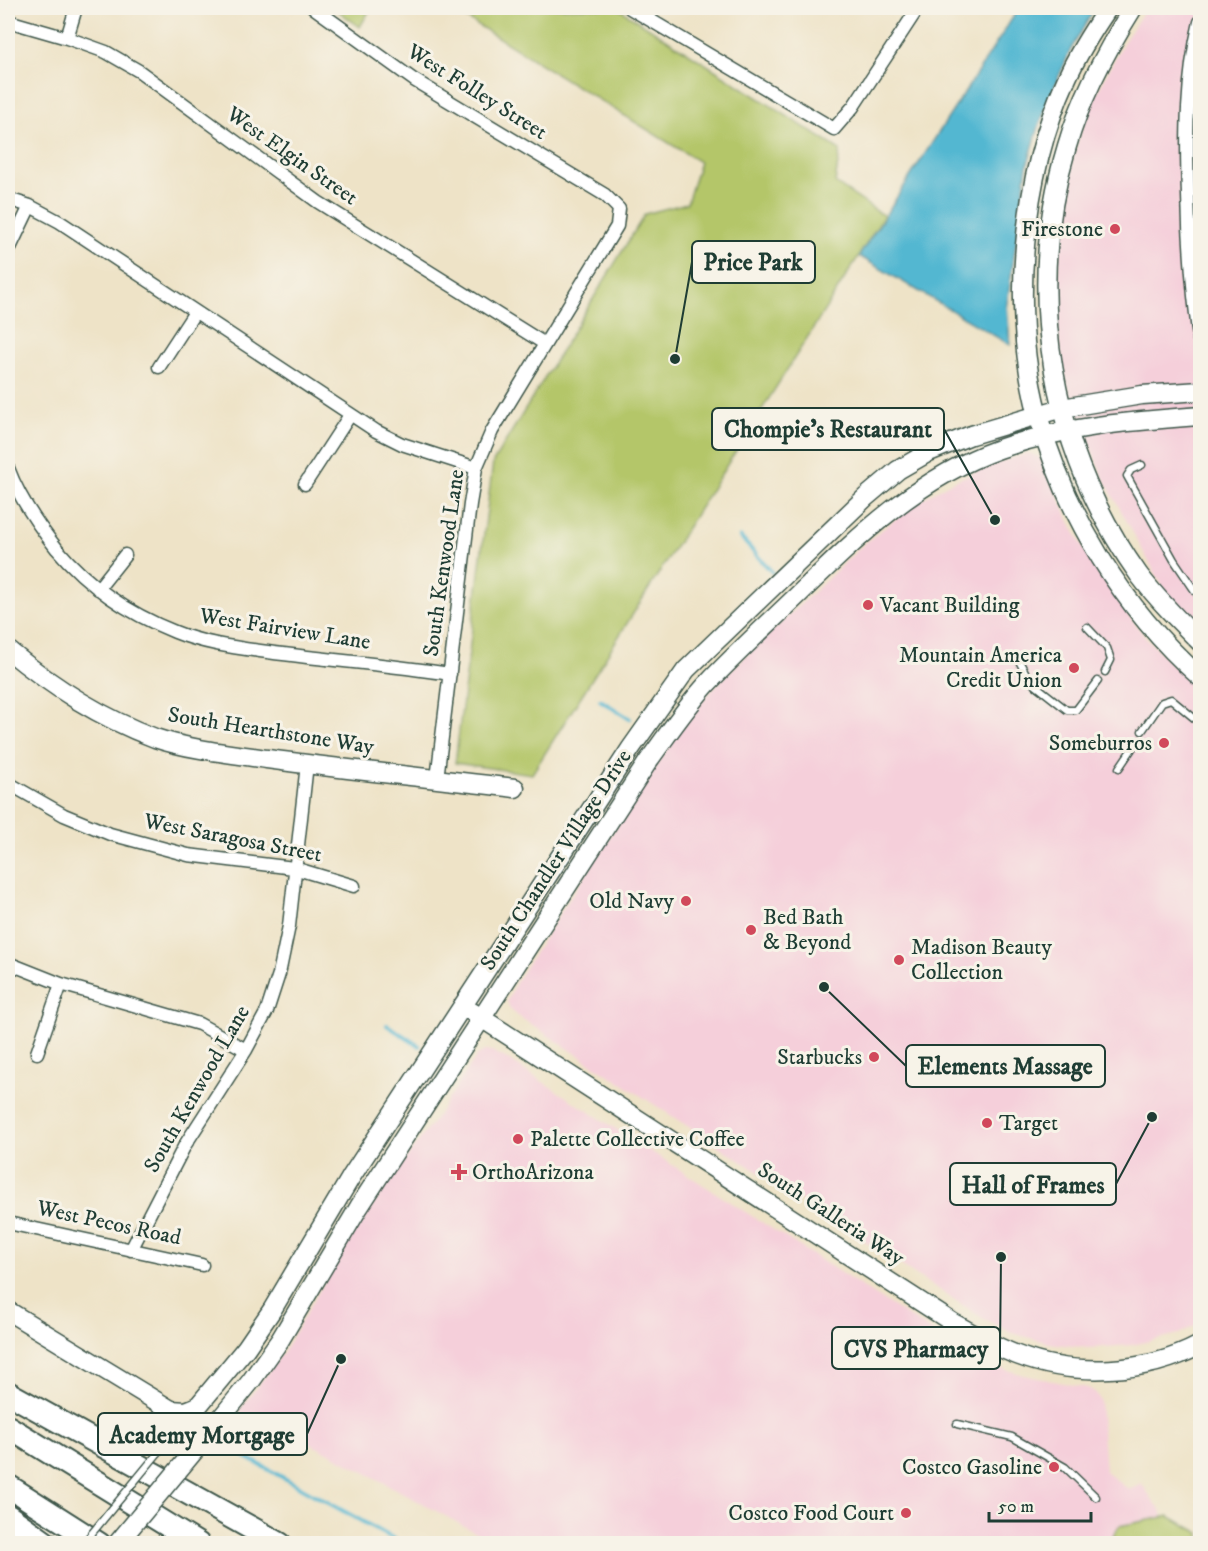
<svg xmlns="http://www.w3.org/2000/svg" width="1208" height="1551" font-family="'IM FELL DW Pica',serif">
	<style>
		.built { fill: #f5cfda }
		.green { fill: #b4c669; stroke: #6a824e; stroke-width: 1.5 }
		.water { fill: #53b7d1; stroke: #397a82; stroke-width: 1.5 }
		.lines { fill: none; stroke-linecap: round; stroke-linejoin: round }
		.stream { stroke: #53b7d1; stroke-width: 4 }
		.lane-casing { stroke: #3e564a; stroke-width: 9 }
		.street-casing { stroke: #3e564a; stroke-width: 15 }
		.secondary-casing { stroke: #3e564a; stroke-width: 21 }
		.highway-casing { stroke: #3e564a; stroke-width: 26 }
		.lane { stroke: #fff; stroke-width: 6 }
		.street { stroke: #fff; stroke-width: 12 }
		.secondary { stroke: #fff; stroke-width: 18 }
		.highway { stroke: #fff; stroke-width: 22 }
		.lane-bridge-casing { stroke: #3e564a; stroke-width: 9; stroke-linecap: butt }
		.secondary-bridge-casing { stroke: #3e564a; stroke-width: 21; stroke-linecap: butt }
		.lane-bridge { stroke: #fff; stroke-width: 6 }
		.secondary-bridge { stroke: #fff; stroke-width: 18 }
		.poi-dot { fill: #d1495b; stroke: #f7f3e8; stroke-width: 2 }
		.labels { text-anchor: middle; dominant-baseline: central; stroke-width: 6; stroke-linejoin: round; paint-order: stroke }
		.street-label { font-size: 22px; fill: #1f3d34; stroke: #f7f3e8 }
		.poi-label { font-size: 22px; fill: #1f3d34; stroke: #f7f3e8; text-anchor: end }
		.leader { fill: none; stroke: #1f3d34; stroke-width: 2 }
		.callout-dot { fill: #1f3d34; stroke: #f7f3e8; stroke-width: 2 }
		.callout { fill: #f7f3e8; stroke: #1f3d34; stroke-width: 2 }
		.callout-label { font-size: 24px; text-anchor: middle; font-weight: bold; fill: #1f3d34 }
	</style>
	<rect width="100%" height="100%" fill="#f7f3e8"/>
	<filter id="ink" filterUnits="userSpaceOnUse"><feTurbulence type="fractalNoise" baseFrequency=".0167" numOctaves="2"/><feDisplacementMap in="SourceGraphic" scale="12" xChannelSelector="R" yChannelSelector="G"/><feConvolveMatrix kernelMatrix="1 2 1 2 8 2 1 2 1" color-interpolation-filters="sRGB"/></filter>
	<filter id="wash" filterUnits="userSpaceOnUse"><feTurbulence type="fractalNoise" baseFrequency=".008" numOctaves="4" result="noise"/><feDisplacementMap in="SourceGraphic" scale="24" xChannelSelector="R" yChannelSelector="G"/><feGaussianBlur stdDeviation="1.35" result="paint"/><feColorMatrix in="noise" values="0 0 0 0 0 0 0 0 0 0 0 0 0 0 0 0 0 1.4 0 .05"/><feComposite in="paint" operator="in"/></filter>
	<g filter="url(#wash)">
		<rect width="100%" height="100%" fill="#eee3c7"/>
		<path class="built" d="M1146 8H1200V628L1194 625 1166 593 1102 476 1069 392 1061 362 1056 317 1059 241 1063 199 1072 161 1082 127 1094 99 1123 43Z
			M1029 453 1041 458 1045 463 1066 514 1083 547 1129 616 1148 640 1200 690V1323L1179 1334 1133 1345 1088 1348 1049 1343 1012 1333 984 1319 515 1014 510 1009 507 1001 517 980 645 782 692 712 725 676 864 544 913 505 947 484 993 464Z
			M485 1051H492L507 1059 961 1350 994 1366 1023 1375 1088 1388 1095 1392 1100 1400 1105 1471 1129 1490 1141 1483 1162 1513 1163 1518 1119 1526 1109 1544 495 1543 324 1450 248 1419 239 1411 284 1351 349 1240 393 1176 440 1112 477 1055Z"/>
		<path class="green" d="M334 8H371L360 27Z
			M450 8H618L840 150 835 183 884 216 532 774 455 763 493 462 645 214 687 203 700 162Z
			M1169 1516 1200 1533V1543H1109L1119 1526Z"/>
		<path class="water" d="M1019 8H1095L1071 49 1055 85 1039 126 1027 167 1007 304 1010 345 859 256Z"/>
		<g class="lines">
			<path class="stream" d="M740 537 772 572
				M600 700 630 719
				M387 1025 419 1046
				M244 1456 403 1544"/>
		</g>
	</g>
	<g filter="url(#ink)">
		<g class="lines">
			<g class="lane-casing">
				<path id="lane" d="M1142 465 1131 470 1127 476 1174 560 1195 591 1200 596
					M1087 627 1107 648 1111 660 1105 672
					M1019 661 1030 681 1067 710H1076L1098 681
					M1142 731 1162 702 1171 699 1200 723
					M1119 768 1136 743
					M957 1424 1012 1437 1065 1467 1096 1497
					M172 1436 180 1418"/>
			</g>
			<g class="street-casing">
				<path id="street" d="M314 8 414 80 605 195 619 209 617 226 492 431 476 468 470 504 437 779
					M630 8 834 129 853 107 918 8
					M8 21 67 38 106 52 139 71 318 202 545 344
					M1200 22C1186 78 1186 138 1188 195 1189 246 1193 296 1200 346
					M67 38 76 8
					M8 199 30 206 60 222 376 431 402 444 476 468
					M8 252 30 206
					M159 367 195 312
					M8 468C19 498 37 524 57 549 89 587 130 614 175 632 202 643 231 647 260 651 323 660 387 664 450 674
					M305 484 350 415
					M98 589 125 555
					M8 783 64 815 110 834 188 855 294 868 354 886
					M8 963 61 984 199 1024 246 1050
					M37 1053 61 984
					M8 1223 202 1265
					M131 1250 185 1145 246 1050 267 1011 279 974 289 926 307 764"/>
			</g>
			<g class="secondary-casing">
				<path id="secondary" d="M1108 8C1093 30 1078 53 1067 78 1022 176 1010 311 1038 415 1066 515 1123 609 1200 677
					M1133 8C1106 51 1081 97 1067 146 1023 292 1051 451 1139 575 1157 599 1179 621 1200 642
					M8 650C53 687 99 717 155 738 187 749 233 754 267 759 349 770 432 778 515 788
					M472 1012 955 1324C975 1335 995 1347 1017 1355 1074 1377 1146 1374 1200 1345
					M8 1311 171 1410 186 1411 198 1406 246 1348 272 1310 351 1177 631 748 686 670 866 497 898 470 929 452 971 435 1062 408 1142 395 1200 391
					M182 1412 195 1450
					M195 1450 251 1381 280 1340 359 1207 649 760C668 734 686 707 707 684 736 653 768 624 798 595 858 537 919 477 999 449 1064 426 1133 421 1200 416"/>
			</g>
			<g class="highway-casing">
				<path id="highway" d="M8 1393 280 1544
					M8 1427 198 1544
					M8 1486 99 1544
					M8 1516 47 1544"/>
			</g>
			<use href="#lane" class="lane"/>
			<use href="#street" class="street"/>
			<use href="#secondary" class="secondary"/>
			<use href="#highway" class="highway"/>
			<g class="lane-bridge-casing">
				<path id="lane-bridge" d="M83 1544 172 1436"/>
			</g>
			<g class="secondary-bridge-casing">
				<path id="secondary-bridge" d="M117 1544 195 1450"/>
			</g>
			<use href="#lane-bridge" class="lane-bridge"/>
			<use href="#secondary-bridge" class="secondary-bridge"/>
		</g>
	</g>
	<g class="poi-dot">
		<circle cx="1115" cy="229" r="6"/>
		<circle cx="868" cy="605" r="6"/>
		<circle cx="1074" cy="668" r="6"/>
		<circle cx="1164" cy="743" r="6"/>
		<circle cx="686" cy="901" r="6"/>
		<circle cx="751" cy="930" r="6"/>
		<circle cx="899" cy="960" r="6"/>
		<circle cx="874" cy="1057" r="6"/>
		<circle cx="987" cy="1123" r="6"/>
		<circle cx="518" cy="1139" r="6"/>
		<path d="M456 1163h6v6h6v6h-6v6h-6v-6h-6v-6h6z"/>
		<circle cx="1054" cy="1467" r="6"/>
		<circle cx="906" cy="1513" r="6"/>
	</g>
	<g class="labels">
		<g class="street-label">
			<text transform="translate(477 92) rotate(32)">West Folley Street</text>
			<text transform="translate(292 156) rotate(35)">West Elgin Street</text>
			<text transform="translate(444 563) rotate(-82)">South Kenwood Lane</text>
			<text transform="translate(285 629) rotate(9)">West Fairview Lane</text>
			<text transform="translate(271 731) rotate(9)">South Hearthstone Way</text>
			<text transform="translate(233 838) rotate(11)">West Saragosa Street</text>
			<text transform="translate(556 860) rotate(-57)">South Chandler Village Drive</text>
			<text transform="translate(197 1089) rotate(-60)">South Kenwood Lane</text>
			<text transform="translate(831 1214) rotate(33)">South Galleria Way</text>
			<text transform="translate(109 1223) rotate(12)">West Pecos Road</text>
		</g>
		<g class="poi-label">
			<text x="1103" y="229">Firestone</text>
			<text x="880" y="605" text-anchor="start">Vacant Building</text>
			<text x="1062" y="655">Mountain America<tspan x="1062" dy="25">Credit Union</tspan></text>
			<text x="1152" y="743">Someburros</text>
			<text x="674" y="901">Old Navy</text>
			<text x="763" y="917" text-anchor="start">Bed Bath<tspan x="763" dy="25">&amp; Beyond</tspan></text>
			<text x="911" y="947" text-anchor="start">Madison Beauty<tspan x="911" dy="25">Collection</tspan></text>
			<text x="862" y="1057">Starbucks</text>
			<text x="999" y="1123" text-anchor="start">Target</text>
			<text x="530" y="1139" text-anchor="start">Palette Collective Coffee</text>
			<text x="472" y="1172" text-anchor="start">OrthoArizona</text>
			<text x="1042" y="1467">Costco Gasoline</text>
			<text x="894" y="1513">Costco Food Court</text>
		</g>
	</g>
	<path class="leader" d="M675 359L692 262M995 520L944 429M824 987L906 1066M1152 1117L1116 1184M1001 1257L1000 1348M341 1359L307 1434"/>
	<g class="callout-dot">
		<circle cx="675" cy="359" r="6"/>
		<circle cx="995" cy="520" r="6"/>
		<circle cx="824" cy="987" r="6"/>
		<circle cx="1152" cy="1117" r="6"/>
		<circle cx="1001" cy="1257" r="6"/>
		<circle cx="341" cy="1359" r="6"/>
	</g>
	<g class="callout">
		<rect x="692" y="241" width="123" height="42" rx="6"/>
		<rect x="712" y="408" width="232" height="42" rx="6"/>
		<rect x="906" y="1045" width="199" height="42" rx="6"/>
		<rect x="950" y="1163" width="166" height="42" rx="6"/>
		<rect x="832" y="1327" width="168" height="42" rx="6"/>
		<rect x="98" y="1413" width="209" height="42" rx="6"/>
	</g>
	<g class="callout-label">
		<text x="753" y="270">Price Park</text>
		<text x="828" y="437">Chompie's Restaurant</text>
		<text x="1005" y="1074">Elements Massage</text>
		<text x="1033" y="1193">Hall of Frames</text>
		<text x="916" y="1357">CVS Pharmacy</text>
		<text x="202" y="1443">Academy Mortgage</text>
	</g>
	<rect width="1208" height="1551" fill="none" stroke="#f7f3e8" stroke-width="30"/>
	<path d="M989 1512v9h102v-9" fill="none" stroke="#1f3d34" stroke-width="3"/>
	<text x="998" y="1512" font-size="18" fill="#1f3d34" stroke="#f7f3e8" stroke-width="4.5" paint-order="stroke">50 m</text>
</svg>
